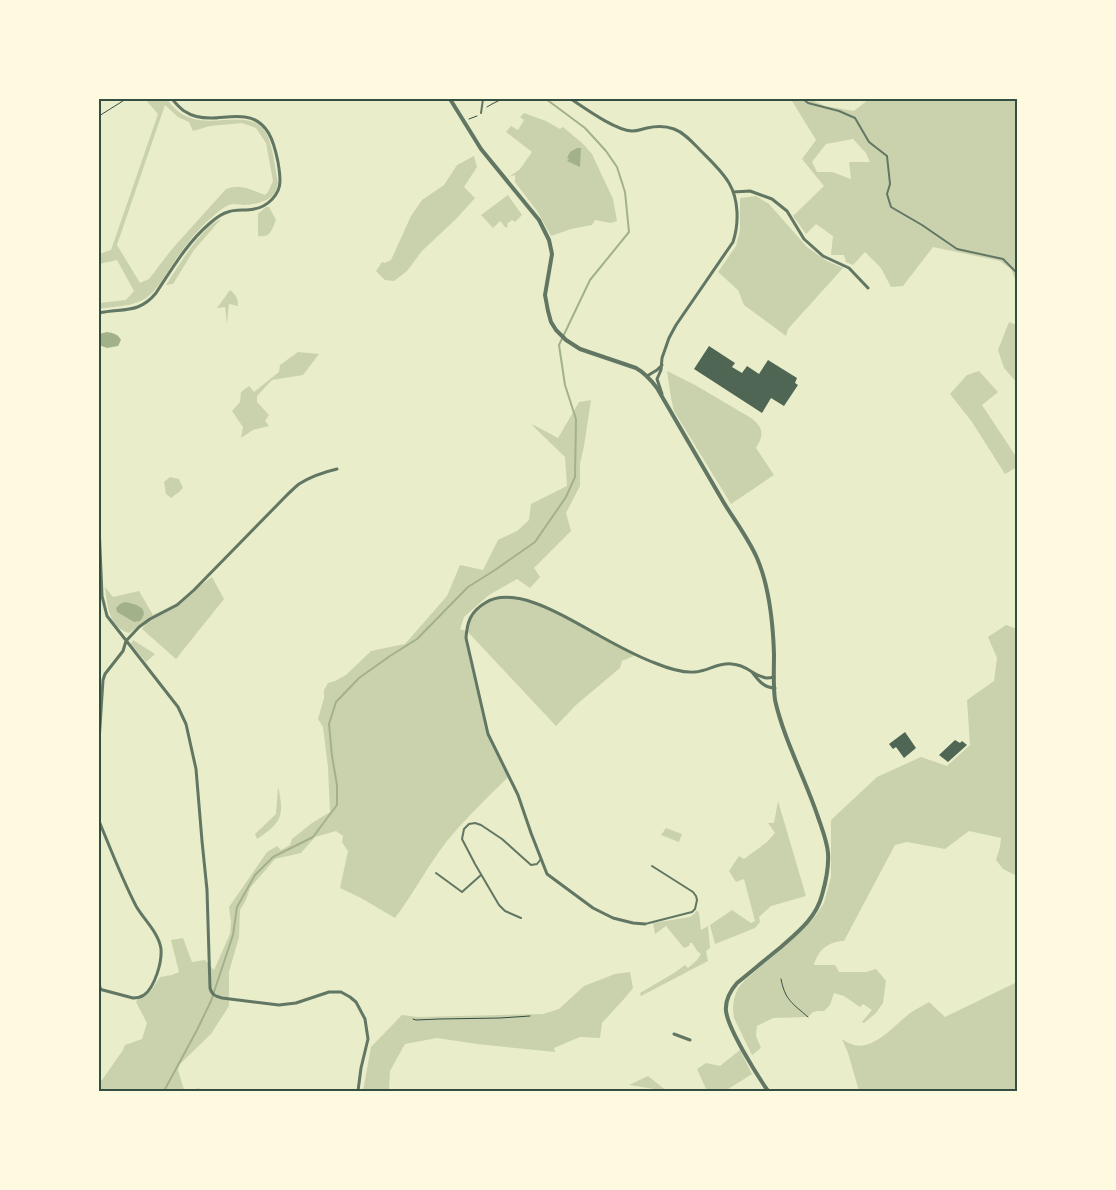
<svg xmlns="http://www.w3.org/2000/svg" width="1116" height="1190" font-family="'Public Sans',sans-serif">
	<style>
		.green { fill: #cad2ad; fill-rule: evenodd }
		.water { fill: #a3b18a }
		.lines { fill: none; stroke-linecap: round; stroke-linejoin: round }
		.stream { stroke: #a3b18a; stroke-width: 2 }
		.building { fill: #4f6655 }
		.path { stroke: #344e41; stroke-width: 1 }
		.service { stroke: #617663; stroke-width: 2 }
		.minor { stroke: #617663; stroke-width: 3 }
		.tertiary { stroke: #617663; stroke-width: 4 }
		.neatline { fill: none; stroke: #344e41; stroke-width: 2 }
	</style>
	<rect width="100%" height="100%" fill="#e9edc9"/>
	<path class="green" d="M145 99H167C196 142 242 103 264 130 272 139 275 168 278 182 277 200 260 204 244 205 240 205 234 203 229 205 223 207 216 214 211 218 196 231 185 246 174 262 166 273 158 290 146 298 133 307 115 306 99 309V303L126 300 134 291 117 260 99 264V254L111 250 158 114ZM165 105 178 117 189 122 193 131 210 126 242 123 256 128 266 143 273 181 268 192 265 195C250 190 242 183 226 189L172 249 149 279 140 283 117 245Z
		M794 99H810L825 106 854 111 869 99H1017V284L1011 269 1000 261 933 247 903 286 891 287 881 268 865 252 853 265 846 262 844 255H831L833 236 816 224 806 234 793 216 824 186 802 159 816 140 792 101ZM853 139 866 153 870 162H849L851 179 832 172H817L812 162 826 144Z
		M524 113 546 121 560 129 563 127 582 143 592 154 613 199 617 221 611 223 595 220 592 225 571 229 551 236 537 211 515 182V175L509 177 520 169 532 152 506 132 511 126 518 130 524 120 520 117Z
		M474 156 477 167 464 187 475 198 456 219 422 251 407 271 394 281 385 280 376 271 382 262 385 263 391 260 411 216 422 200 444 185 457 165Z
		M508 195 522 215 515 222 512 220 507 224 508 226 506 228 500 221 493 228 481 215Z
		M756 196 769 204 807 247 827 261 843 268 788 329 786 336 744 305 738 290 718 272 736 246 740 230V198Z
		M266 207H269L276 220C271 231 271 238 258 236V214Z
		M221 219 194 250 173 284 166 285C178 267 201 227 221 219Z
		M230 290C236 295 238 298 238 306L229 304 227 324 225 307 217 308Z
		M1009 322 1017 325V383L1004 368 998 350Z
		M298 352 319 354 303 375 272 380 257 396V402L269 415 265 421 269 426 253 430 241 438 243 427 232 411 240 402 241 392 249 386 254 392 279 372 280 365Z
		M667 371 695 385 751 418C764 428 764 435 756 448L774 475 731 504 674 411 671 398Z
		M979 371 998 392 982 405 1017 458V467L1005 474 972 422 950 394 967 375Z
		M591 400 584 446 580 464V486L566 513 571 531 534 568 540 577 530 588 517 579 489 595 464 617 460 629 466 631 475 612 492 599 514 598 535 603 636 655 622 661 620 668 576 705 556 726 467 631 466 638 488 734 509 776C488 797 466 818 447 841 428 865 414 893 395 918L361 898 340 888 348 851 342 842 343 836 336 831 315 837 301 853 275 859 250 888 246 900 240 910 239 937 229 972V1006L211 1034 180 1064 178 1070 184 1090 189 1091 199 1088 200 1091H99V1081L102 1080 123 1050 125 1045 142 1039 147 1023 136 1002 139 997H144L152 989 160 977 172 975 179 972 171 940 183 938 192 962 205 960 214 970 230 934 231 922 229 907 267 852 277 846 281 850 290 845 292 839 312 823 330 812 328 767 323 727 318 719 324 698V690L328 683 335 681 346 675 371 651 405 644 447 596 460 565 483 570 498 540 517 531 529 520 531 504 567 486 565 457 536 429 532 424 558 438 579 402Z
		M170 477 179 479 183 488 179 492 171 498 166 494 164 482Z
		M212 577 224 599 176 659 142 629 151 617 129 633C109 627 107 606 105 587L113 597 139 591 153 615 175 604Z
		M1006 625 1017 629V876L1003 869 996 860 1000 847 1001 838 969 831 945 849 907 842 895 845 844 941C829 941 818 950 814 965H835L839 972H866L876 969 883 977 886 981 883 1003 876 1013 864 1023 862 1022 872 1010 863 1004 860 1007 844 996 834 993 830 1005 824 1011H818L813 1012 808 1017 773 1018 757 1026 756 1036 761 1048 752 1055 734 1018 733 1008 734 999 738 988 745 980 786 945 816 915 824 903 831 877V820L877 777 921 757 947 766 970 745 967 700 994 681 997 658 988 637Z
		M133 640 155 654 146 662 131 644Z
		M278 787C285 816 281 823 257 839L255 834 276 814Z
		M778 801 806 896 771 906 759 917 760 922 755 928 715 944 710 925 732 910 751 923 755 921 744 879 736 882 729 871 739 856 744 859 767 842 775 833 768 823H774Z
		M666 828 682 834 679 842 661 835Z
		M697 910 699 913 701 930 708 926 710 948 706 951 708 961 641 996 640 993 674 973 685 965 688 968 697 960 701 954 698 952 692 943H690L689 946 684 948 666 926 655 934 653 923 690 917 694 914Z
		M630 972 633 988 624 999 602 1023 600 1038 580 1037 554 1048 555 1052 477 1044 437 1038 405 1044 390 1071 389 1091H363L371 1047 402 1015 418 1017 543 1014 559 1009 584 986 615 974Z
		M1017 982V1091H859L848 1053 842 1039C867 1059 890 1029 909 1014 915 1009 923 1006 929 1002L945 1017Z
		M740 1050 752 1074 725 1091H707L697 1069 706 1063 720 1066Z
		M648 1076 667 1091 629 1085Z"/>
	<path class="water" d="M577 148H581L580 167 567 161 569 159 567 158 570 152Z
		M107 332C113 333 118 334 121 340L118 346 107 348 99 345V334Z
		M125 602C136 604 151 608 140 621L134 622 117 612 116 608 120 604Z"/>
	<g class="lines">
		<path class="stream" d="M99 983 102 990
			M164 1091 197 1030 211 1001 233 935 237 907 255 875 273 857 313 837 337 805V785L332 756 329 724 336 702 359 678 390 656 417 639 468 587 495 570 535 542 566 497 575 477 576 419 565 385 559 345 590 280 629 232 625 192 617 167 606 151 585 128 546 99"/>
	</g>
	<path class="building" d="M709 346 735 363 732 367 742 373 747 366 759 374 768 360 797 378 795 383 798 385 784 406 771 398 762 413 694 369Z
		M905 732 916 748 904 758 896 747 893 749 889 744Z
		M955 740 960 743 962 741 967 745 948 762 939 755Z"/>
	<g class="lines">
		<path class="path" d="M487 107 492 104 502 99
			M99 116 126 99
			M469 119 477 116
			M781 979C785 1000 792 1003 808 1017
			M413 1019 416 1020 439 1019 500 1018 530 1016"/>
		<path class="service" d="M803 99 808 103 839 111 855 118 869 142 887 156 890 184 887 194 891 207 922 225 957 249 1003 259 1017 273
			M481 113 483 99
			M436 873 462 892 481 875
			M521 918 505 911 499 905 475 864 462 839 464 829 469 824 475 823 481 825 502 839 531 865 537 864 541 859
			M645 924 692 912 695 909 697 900 696 896 693 892 652 866"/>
		<path class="minor" d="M571 99C586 109 615 130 632 131 638 131 642 129 647 128 656 126 666 126 674 129 685 133 693 143 701 151 710 160 722 171 729 183 739 200 739 224 733 242L676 325 669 338 662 358 661 370 657 379 662 394
			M733 192 750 191 772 199 787 211 804 239 823 256 849 268 868 288
			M99 313C123 308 139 314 156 293 172 269 187 243 209 224 215 219 220 214 228 212 236 209 245 211 254 209 267 207 280 195 280 181 280 174 279 168 278 162 274 142 268 120 245 117 234 115 222 118 211 118 202 118 193 117 186 112 180 109 176 103 172 99
			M647 376 657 370 662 365
			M99 525 102 596 107 616 178 707 186 724 196 769 202 841 207 890 210 988C212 995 215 996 222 998L279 1005 296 1003 329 992H341L350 997 356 1002 365 1019 368 1039 361 1068 358 1091
			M752 672C758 680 764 688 775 688
			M99 742 103 680 105 674 123 651 126 641 139 627 150 619 177 605 194 590 285 497C289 493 294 488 299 484 310 477 324 472 337 469
			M99 821C111 850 122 879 136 906 144 920 159 933 161 949 162 962 155 987 144 995 141 997 137 998 133 998L99 989
			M645 924 633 923 613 918 593 908 547 874 531 833 518 795 488 734 466 638C467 623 470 612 485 603 516 583 572 621 600 636 618 646 636 656 655 663 667 668 682 673 695 672 708 671 719 662 732 664 747 665 751 674 763 677 766 679 770 678 774 677
			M674 1034 690 1040"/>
		<path class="tertiary" d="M450 99 481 149 539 220 549 240 552 254 551 260 545 295 548 311 551 322 556 330 566 340 580 349 636 368C645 373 651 380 657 388 679 426 701 464 724 503 735 521 748 538 757 558 769 586 773 623 774 654 774 669 773 685 775 700 784 740 805 778 818 817 822 829 827 841 828 853 829 867 826 881 822 895 816 918 798 932 781 947 766 959 752 971 737 983 730 991 725 1000 726 1011 728 1029 757 1075 768 1091"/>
	</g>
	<rect width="1116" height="1190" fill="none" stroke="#fefae0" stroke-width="200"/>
	<rect x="100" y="100" width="916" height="990" class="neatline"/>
</svg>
